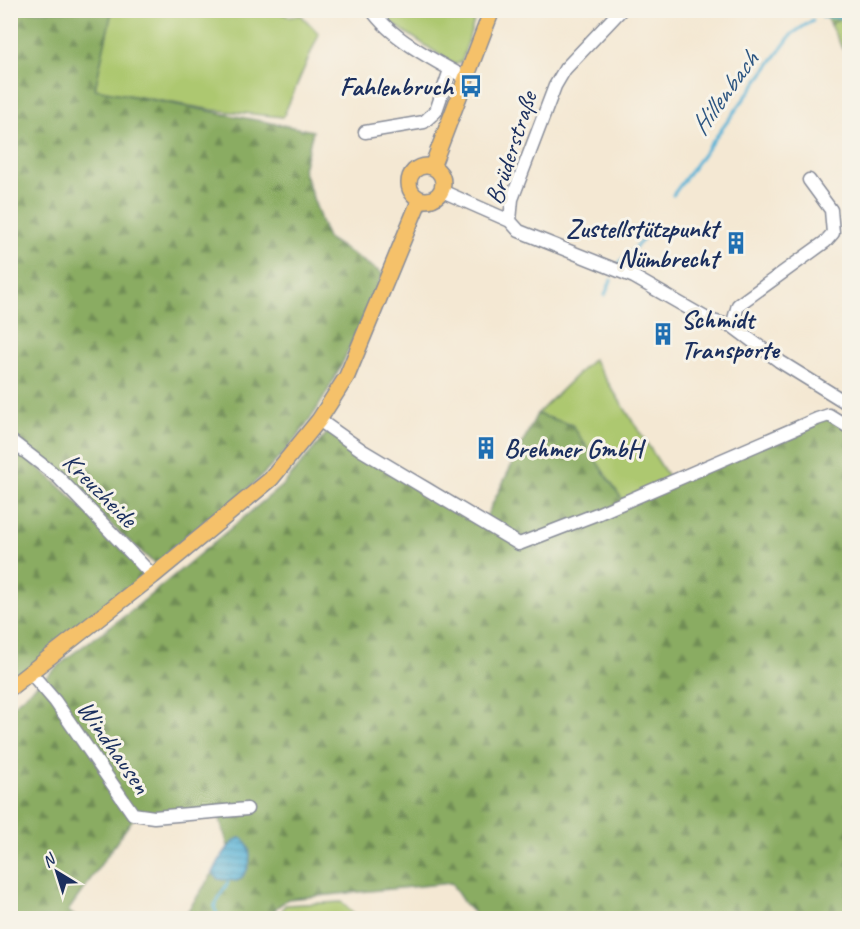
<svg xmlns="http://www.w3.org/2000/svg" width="860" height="929" font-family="Caveat,sans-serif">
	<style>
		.green { fill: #adc86f; stroke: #647c66; stroke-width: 1.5 }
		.forest { fill: url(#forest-firs); stroke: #526e60; stroke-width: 1.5 }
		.water { fill: url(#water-rules); stroke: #3a709a; stroke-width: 1.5 }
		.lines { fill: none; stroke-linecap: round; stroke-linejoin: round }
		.stream { stroke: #58b2d6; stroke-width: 3 }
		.minor-casing { stroke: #888c98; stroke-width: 15 }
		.major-casing { stroke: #888c98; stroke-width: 18 }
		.minor { stroke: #fff; stroke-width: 12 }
		.major { stroke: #f5c16b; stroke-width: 15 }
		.labels { text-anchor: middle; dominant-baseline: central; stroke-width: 6; stroke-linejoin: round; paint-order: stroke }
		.poi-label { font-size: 26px; font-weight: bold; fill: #1b2f5e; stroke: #f7f3e8; text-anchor: end }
		.street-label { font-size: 26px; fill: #1b2f5e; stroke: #f7f3e8 }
		.water-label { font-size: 27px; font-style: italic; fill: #2d5682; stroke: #f7f3e8 }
	</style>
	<defs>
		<pattern id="forest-firs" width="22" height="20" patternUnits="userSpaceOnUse" patternTransform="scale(1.5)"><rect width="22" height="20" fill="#8aac62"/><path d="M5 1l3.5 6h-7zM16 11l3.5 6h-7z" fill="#708c54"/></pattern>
		<pattern id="water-rules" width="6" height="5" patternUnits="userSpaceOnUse" patternTransform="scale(1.5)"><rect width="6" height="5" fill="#58b2d6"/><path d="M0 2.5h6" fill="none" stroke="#4891b1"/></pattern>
	</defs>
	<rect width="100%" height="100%" fill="#f7f3e8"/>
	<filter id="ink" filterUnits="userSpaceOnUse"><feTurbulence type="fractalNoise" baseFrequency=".0167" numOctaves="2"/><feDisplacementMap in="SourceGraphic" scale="12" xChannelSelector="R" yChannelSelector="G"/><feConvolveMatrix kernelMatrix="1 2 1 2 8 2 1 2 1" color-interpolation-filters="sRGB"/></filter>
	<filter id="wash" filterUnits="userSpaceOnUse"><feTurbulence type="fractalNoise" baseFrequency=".008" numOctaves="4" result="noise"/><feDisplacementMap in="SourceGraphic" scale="24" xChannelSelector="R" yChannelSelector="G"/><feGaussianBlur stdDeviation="1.35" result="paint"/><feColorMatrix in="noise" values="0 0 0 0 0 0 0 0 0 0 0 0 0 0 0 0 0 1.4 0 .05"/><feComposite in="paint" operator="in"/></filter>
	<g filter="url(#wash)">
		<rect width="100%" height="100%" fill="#f4e8d3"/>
		<path class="green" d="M112 11H276L290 17 301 15 319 34 283 117 213 110 95 89Z
			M378 11H477L462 61 455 65 381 16Z
			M849 12V60L830 25Z
			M593 359 669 478 622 500 572 425 537 414Z
			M342 902 358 918H278L285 905Z"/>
		<path class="forest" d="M10 11H112L95 89 313 131 303 169 327 238 383 274C360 323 340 376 309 421 269 479 210 520 155 564L33 455 11 440Z
			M823 11H849V12L830 25Z
			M537 414 572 425 624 502 829 415 849 428V918H479L464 903 451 883 288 899 276 908 273 918H183L229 849 219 816 137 813 68 911 77 918H11V707L71 655 130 612 284 484 328 432 485 519Z
			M11 447C62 481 103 531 146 575L11 683Z"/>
		<path class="water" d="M239 838 244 839C254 853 251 872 237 881L218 879 213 873C219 860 227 845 239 838Z"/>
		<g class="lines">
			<path class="stream" d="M823 17H850
				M673 195 792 34 813 20
				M619 263 654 229
				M605 295 611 280
				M219 918 214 907 228 882"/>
		</g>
	</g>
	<g filter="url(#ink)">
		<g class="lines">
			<g class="minor-casing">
				<path id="minor" d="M372 10C390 38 437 62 466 78
					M621 10 565 69 555 86 512 199 510 221 519 231 634 277 709 320 732 326 738 305 825 242 833 233 831 210 809 180
					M365 132 424 122 436 111 450 70
					M442 191 510 221
					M732 326 779 361 850 405
					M319 420 363 451 519 544 597 514 817 419 829 415 850 428
					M10 440 58 477 153 576
					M30 672 55 701 133 814 154 817 247 809"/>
			</g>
			<g class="major-casing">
				<path id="major" d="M409 183a17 17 0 1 1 34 0a17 17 0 1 1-34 0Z
					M432 167 492 10
					M10 688 153 576 271 479 319 420 347 376 420 199"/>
			</g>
			<use href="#minor" class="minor"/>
			<use href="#major" class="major"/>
		</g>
	</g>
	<defs>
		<g id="bus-bare" transform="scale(1.8)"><path d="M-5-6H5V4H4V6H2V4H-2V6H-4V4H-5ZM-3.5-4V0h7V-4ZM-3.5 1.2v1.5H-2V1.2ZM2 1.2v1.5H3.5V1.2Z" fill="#1f6fb2" stroke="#f7f3e8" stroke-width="2.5" paint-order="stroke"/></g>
		<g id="building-bare" transform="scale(1.8)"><path d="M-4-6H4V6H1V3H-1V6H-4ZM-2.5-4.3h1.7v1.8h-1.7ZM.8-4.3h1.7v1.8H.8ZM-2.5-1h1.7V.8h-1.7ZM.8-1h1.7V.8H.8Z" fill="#1f6fb2" stroke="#f7f3e8" stroke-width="2.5" paint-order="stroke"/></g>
	</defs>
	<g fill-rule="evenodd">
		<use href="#bus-bare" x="471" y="86"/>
		<use href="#building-bare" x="736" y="243"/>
		<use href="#building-bare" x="663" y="334"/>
		<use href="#building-bare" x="486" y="448"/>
	</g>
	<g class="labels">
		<g class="poi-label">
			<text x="453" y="86">Fahlenbruch</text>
			<text x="718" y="228">Zustellstützpunkt<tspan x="718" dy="30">Nümbrecht</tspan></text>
			<text x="681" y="319" text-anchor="start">Schmidt<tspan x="681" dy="30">Transporte</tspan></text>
			<text x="504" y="448" text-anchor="start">Brehmer GmbH</text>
		</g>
		<g class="street-label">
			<text transform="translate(511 148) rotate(-72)">Brüderstraße</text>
			<text transform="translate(100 490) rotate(45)">Kreuzheide</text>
			<text transform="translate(114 747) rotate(55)">Windhausen</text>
		</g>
		<g class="water-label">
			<text transform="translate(724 93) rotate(-54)">Hillenbach</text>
		</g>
	</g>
	<rect width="860" height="929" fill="none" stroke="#f7f3e8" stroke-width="36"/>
	<g transform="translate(57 872) rotate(322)" stroke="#f7f3e8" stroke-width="4.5" paint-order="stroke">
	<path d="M0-4.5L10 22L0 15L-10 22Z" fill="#1b2f5e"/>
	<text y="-9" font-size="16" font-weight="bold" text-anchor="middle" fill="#1b2f5e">N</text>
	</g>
</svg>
